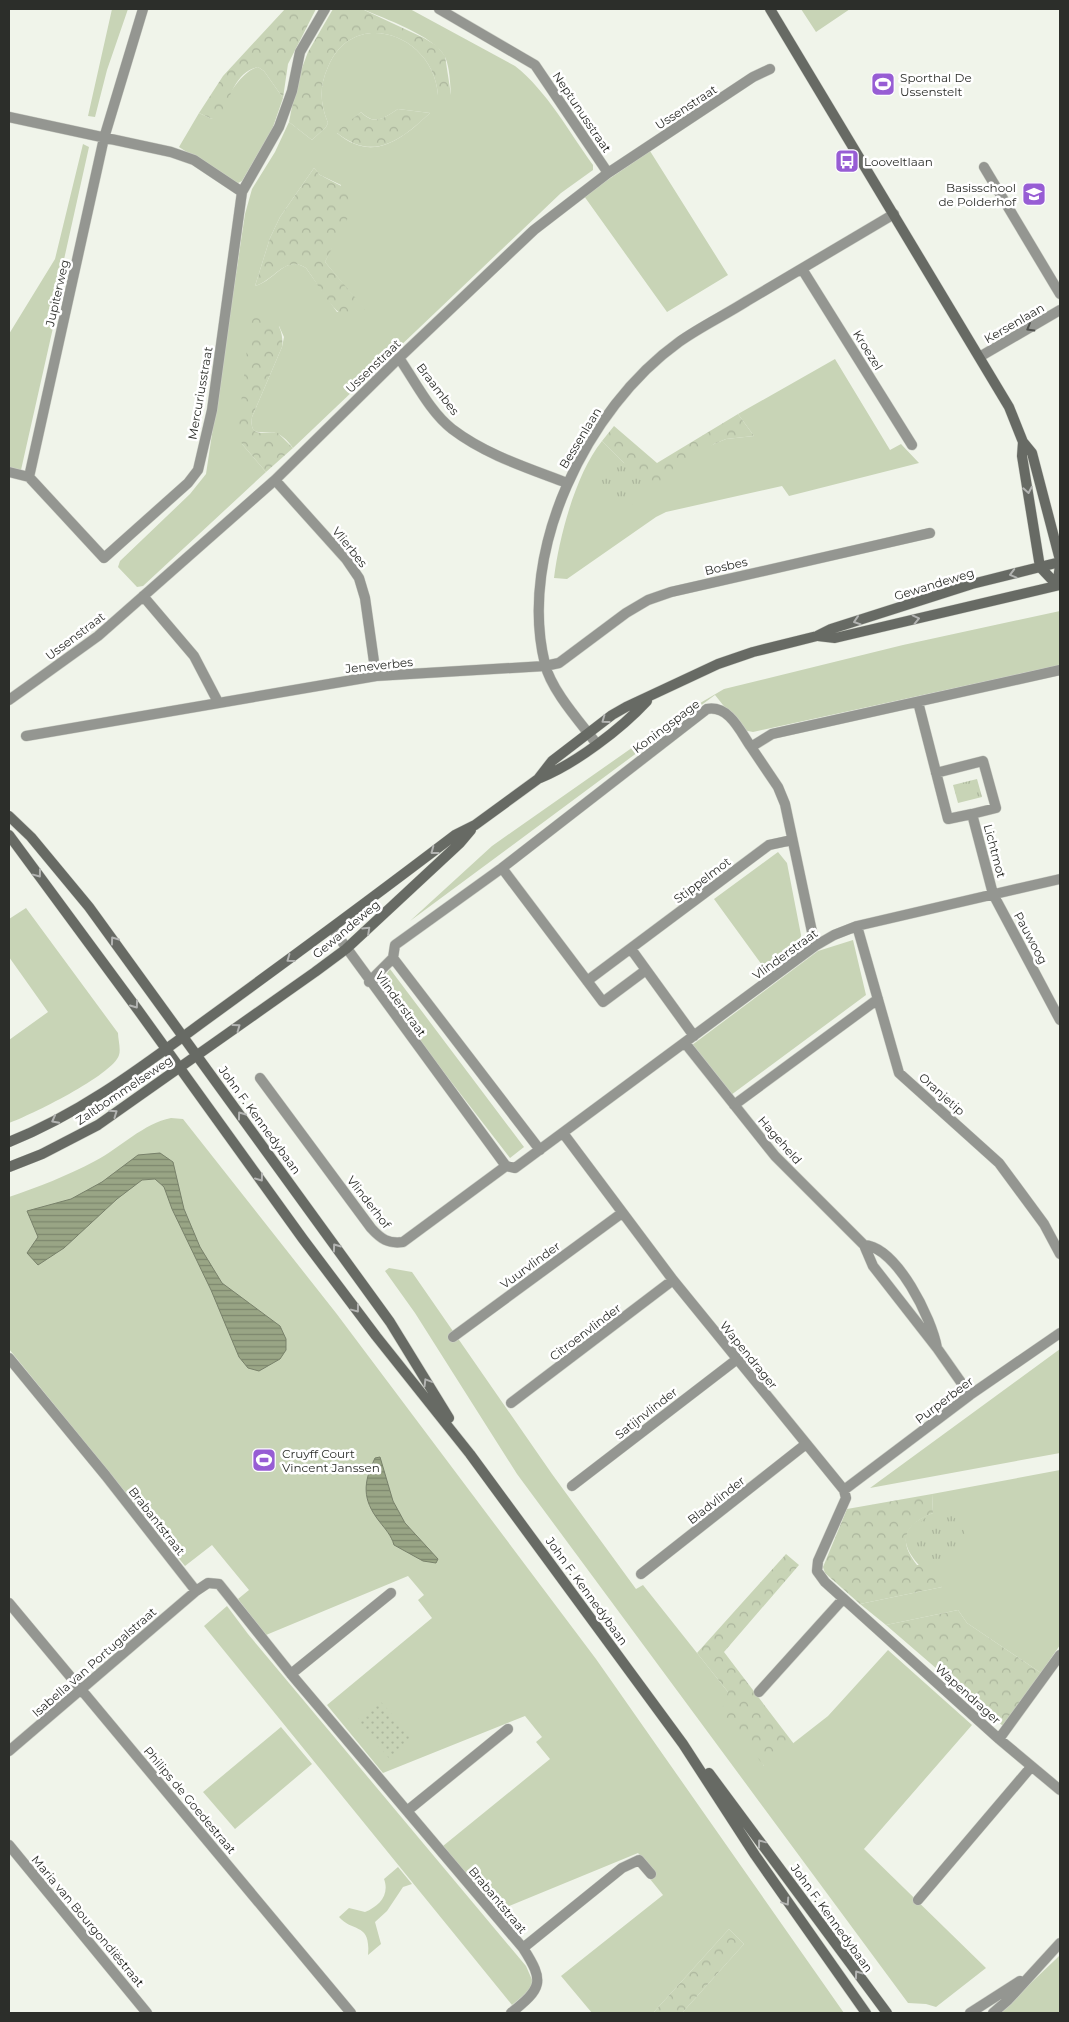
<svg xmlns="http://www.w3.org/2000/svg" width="1069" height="2022" font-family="Montserrat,sans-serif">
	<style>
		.grass { fill: #c8d4b6; fill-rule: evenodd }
		.forest { fill: url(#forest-crowns) }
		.park { fill: url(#park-tufts) }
		.garden { fill: url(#garden-dots) }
		.water { fill: url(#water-rules); stroke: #78816a }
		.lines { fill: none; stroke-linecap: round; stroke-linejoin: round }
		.street-casing { stroke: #cdd0c7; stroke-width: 11 }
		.secondary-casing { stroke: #cdd0c7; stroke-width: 11 }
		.street { stroke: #949691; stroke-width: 10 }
		.secondary { stroke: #676a64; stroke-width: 10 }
		.oneway { stroke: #50524e }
		.oneway2 { stroke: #b3b4b2 }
		.labels { text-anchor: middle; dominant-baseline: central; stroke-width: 5; stroke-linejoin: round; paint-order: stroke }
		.poi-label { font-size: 12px; fill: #2c2e2a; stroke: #fff; text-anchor: start }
		.street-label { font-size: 12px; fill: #2c2e2a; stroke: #fff }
	</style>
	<defs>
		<pattern id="forest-crowns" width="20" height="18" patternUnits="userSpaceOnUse" patternTransform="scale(1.25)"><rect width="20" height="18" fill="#c8d4b6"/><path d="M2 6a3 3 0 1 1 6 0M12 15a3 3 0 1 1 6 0" fill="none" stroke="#acb69d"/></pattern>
		<pattern id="park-tufts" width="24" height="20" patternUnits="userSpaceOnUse" patternTransform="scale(1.25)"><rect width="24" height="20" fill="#c8d4b6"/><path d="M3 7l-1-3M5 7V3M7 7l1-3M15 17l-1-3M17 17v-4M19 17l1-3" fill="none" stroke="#acb69d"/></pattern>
		<pattern id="garden-dots" width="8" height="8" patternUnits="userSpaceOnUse" patternTransform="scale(1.25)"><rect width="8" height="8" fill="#c8d4b6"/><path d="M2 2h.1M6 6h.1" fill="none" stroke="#acb69d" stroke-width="1.8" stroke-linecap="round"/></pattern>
		<pattern id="water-rules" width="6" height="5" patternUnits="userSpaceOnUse" patternTransform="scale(1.25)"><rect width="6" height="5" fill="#99a585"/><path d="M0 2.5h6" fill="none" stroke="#7d876d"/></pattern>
	</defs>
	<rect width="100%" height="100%" fill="#f0f4ea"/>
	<path class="grass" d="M112 9H128L107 70 95 117 88 116Z
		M362 9H410L515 66C547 91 569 132 593 165V170L561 193 293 448C288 441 280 432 271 432 259 431 250 437 252 417L282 347 284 337 279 326 242 444 266 472 143 586 137 587 118 567 120 561 190 494 206 474 245 214 252 189 275 152 289 122 312 140 326 127 328 123C320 103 319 87 328 67 353 6 434 34 438 95H451C450 83 450 68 445 57 435 36 383 18 362 9ZM398 109 430 113C401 140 373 163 337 133L361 112C375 126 384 118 398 109ZM314 168 320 175 341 185 335 241 325 262 364 309 337 312 306 268C285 254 276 280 255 286L270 238 280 217Z
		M801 9H850L816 32Z
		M258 67 264 71 283 98 272 130 242 181 236 184 179 147 199 113 212 119C224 104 240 71 258 67Z
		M83 144 89 147 53 309 57 310 21 470 9 467V334L55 259Z
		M650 151 728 275 667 312 584 196Z
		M835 359 890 450 901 444 919 463 789 496 782 486 666 512 656 517 567 579 554 578C559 537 576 473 602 441L643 482 714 444 726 439 754 436 738 414Z
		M1060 611V665L753 732 743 730 715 695 410 921 492 846 673 719 724 689 903 645Z
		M778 852 787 863 801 935 800 944 765 969 714 899Z
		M26 908 118 1033C118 1039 121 1049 119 1055 113 1075 29 1116 9 1123V1040L48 1012 9 957V919Z
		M853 940 866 995 731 1095 692 1045 818 951Z
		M390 969 524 1147 510 1158 378 987Z
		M171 1118 183 1119 336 1313 596 1659 844 2013H682L744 1944 729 1929 653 2013H592L561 1976 663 1895 650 1879 656 1873 638 1853 497 1911 443 1846 550 1759 536 1742 542 1737 525 1716 383 1773 327 1705 432 1618 418 1600 424 1595 408 1576 266 1635 238 1599 249 1590 212 1545 185 1566 9 1349V1197C38 1187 67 1176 95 1161 120 1148 144 1123 171 1118Z
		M389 1268 412 1272 552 1474 636 1589 643 1585 728 1692 764 1766 828 1716 888 1650 972 1725 864 1849 986 1968 936 2007 926 2004 908 2003 517 1474 415 1313 385 1271Z
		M1060 1349V1453L870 1488Z
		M1060 1470V1645L1041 1673 967 1623 958 1610 886 1625 860 1604 942 1587C916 1564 880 1533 933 1513L932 1494Z
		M227 1606 248 1634 526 1966 533 1982 530 1990 512 2005 204 1626Z
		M281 1727 312 1764 235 1829 203 1792Z
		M398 1867 412 1884 403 1887 387 1911 375 1922 381 1944 368 1955C371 1922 353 1933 339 1917L349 1908 365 1912C379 1906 390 1895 384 1879Z
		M1060 1955V2013H999L1055 1960Z"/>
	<path class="forest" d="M285 9H316L288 64 283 98 264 71 258 67C237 71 229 96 224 114L212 119 199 113 223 76Z
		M333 9H362L424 38 437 46 445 56 451 95H438C434 34 353 6 328 67 319 87 320 103 328 123L326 127 312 140 289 122 297 81 308 52Z
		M398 109 430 113C401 140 373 163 336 132L361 112C374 126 384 118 398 109Z
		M314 168 320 175 347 189 351 199 350 214 325 262 365 309C359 313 352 316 346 316 334 315 314 278 306 268 285 255 275 280 255 286L270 238 280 217Z
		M251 311C271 311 285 326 282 347L252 417C249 440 265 430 278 433L293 448 266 472 242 444 238 431Z
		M738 414 754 436 726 439 714 444 663 483 655 486 643 482 602 441 614 426 657 463Z
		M932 1494 933 1513C905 1524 897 1540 917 1565H934L942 1587 860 1604 825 1573 823 1567 847 1509Z
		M786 1554 799 1565 724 1652 794 1744 765 1767 721 1712 728 1692 697 1653Z
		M958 1610 967 1623 1041 1673 1003 1726 886 1625Z
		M729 1929 744 1944 682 2013H653Z"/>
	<path class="park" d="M601 485a22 22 0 1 1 44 0a22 22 0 1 1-44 0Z
		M977 779 982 797 958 803 953 785Z
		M915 1538a25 25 0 1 1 50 0a25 25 0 1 1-50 0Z"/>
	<path class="garden" d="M379 1700 413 1737 389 1758 356 1721Z"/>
	<path class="water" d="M160 1153 173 1162 184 1209 200 1247 222 1283 280 1326 286 1339V1350L280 1359 259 1371 248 1368 239 1357 211 1290 172 1209 164 1187 155 1179 142 1180 117 1199 64 1248 38 1265 27 1253 38 1237 27 1211 71 1199 102 1182 138 1155Z
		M380 1457 393 1501 405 1523 438 1559 436 1563 423 1561 394 1545C391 1535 386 1530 379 1521 362 1499 363 1483 375 1458Z"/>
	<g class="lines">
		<g class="street-casing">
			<path id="street" d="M439 9 535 65 608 173
				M9 117 171 152 194 160 242 192
				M984 167 1060 294
				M802 269 912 445
				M981 356 1060 310
				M399 358C415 381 430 412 452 429 486 455 528 468 567 483
				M9 472 29 477
				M29 477 104 558 188 483 198 470 212 410 242 192 279 127 292 91 300 52 325 9
				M29 477 104 138 143 9
				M275 480 346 559 359 578 365 598 376 676
				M143 596 194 656 218 702
				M9 700 98 636 275 480 399 358 534 230 608 173 753 77 770 69
				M918 702 948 819 972 814 993 894 1060 1020
				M26 736 376 676 545 666 559 663 626 613 648 600 671 592 930 533
				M596 743C580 722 551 690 545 664 517 551 587 408 679 342 700 327 725 315 747 301 796 272 845 243 894 214
				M751 747 778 787 785 804 815 946
				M936 773 983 761 996 808 972 814
				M502 868 603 1002 646 970
				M857 926 899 1073 999 1163 1044 1224 1060 1254
				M332 928 506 1166
				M631 949 694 1036
				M393 958 540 1150
				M587 981 769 845 792 840
				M369 982 393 958 395 945 502 868 707 709C729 705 740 731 751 747L772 734 1060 670
				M685 1043 775 1156 864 1245
				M260 1078 371 1228C381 1239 388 1244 403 1242L506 1166 515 1168 815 946 834 935 857 926 1060 879
				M734 1105 878 999
				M563 1133 673 1280 844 1490 846 1498 818 1561 817 1571 825 1582 999 1739 1060 1790
				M864 1245C897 1247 932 1319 937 1348L873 1266Z
				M453 1337 622 1213
				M937 1348 970 1395
				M9 1358 106 1476 196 1591 208 1583 219 1584 291 1674 523 1948 622 1868 639 1860 651 1874
				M511 1403 673 1280
				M572 1486 736 1360
				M844 1490 970 1395 1060 1333
				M641 1574 806 1444
				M9 1603 351 2013
				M291 1674 391 1593
				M759 1692 843 1599
				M999 1739 1060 1655
				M9 1751 196 1591
				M407 1811 508 1729
				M9 1845 147 2013
				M918 1900 1031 1767
				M511 2013C542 1988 545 1982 523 1948
				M970 2013 1020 1981
				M993 2013 1008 2000 1060 1943"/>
		</g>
		<g class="secondary-casing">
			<path id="secondary" d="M770 9 1009 407 1023 442 1032 453 1060 560
				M1023 442 1022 456 1040 567 1057 585
				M1057 585 1060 566
				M818 636 835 638 1060 585
				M540 778C575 764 621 729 647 701
				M9 816 31 837 89 907 390 1322 449 1418
				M9 835 138 1010 303 1239 376 1336 470 1454 683 1744 755 1855 866 2013
				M9 1142C86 1111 148 1062 214 1014 295 955 375 896 455 835L475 825 538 779 552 761 612 715 626 707 718 664 753 652 817 636 831 629 972 584 1060 562
				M9 1167 42 1154 98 1125 315 972 346 949 460 843 471 830
				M709 1773 887 2013"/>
		</g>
		<use href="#street" class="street"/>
		<use href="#secondary" class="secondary"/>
	</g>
	<defs><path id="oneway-chevron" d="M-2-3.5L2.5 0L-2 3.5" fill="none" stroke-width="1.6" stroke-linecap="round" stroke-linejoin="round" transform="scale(1.25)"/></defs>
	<use class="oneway" href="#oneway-chevron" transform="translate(1030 328) rotate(150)"/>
	<g class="oneway2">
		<use href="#oneway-chevron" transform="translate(1028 490) rotate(80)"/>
		<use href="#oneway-chevron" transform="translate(1013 574) rotate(165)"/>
		<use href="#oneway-chevron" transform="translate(916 619) rotate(-13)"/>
		<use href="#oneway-chevron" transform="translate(857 621) rotate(162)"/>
		<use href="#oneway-chevron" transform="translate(605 720) rotate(144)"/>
		<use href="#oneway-chevron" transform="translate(434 851) rotate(143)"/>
		<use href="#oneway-chevron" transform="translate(38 874) rotate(53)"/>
		<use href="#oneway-chevron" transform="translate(367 930) rotate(-43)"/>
		<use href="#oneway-chevron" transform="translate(114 940) rotate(-126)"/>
		<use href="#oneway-chevron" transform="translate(290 959) rotate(144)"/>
		<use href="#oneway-chevron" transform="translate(135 1005) rotate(54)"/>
		<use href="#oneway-chevron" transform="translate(237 1027) rotate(-36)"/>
		<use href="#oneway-chevron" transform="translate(114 1113) rotate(-35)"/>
		<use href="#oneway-chevron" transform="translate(241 1115) rotate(-126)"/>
		<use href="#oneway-chevron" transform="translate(55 1120) rotate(152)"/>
		<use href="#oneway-chevron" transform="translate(260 1178) rotate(54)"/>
		<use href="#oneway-chevron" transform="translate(336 1247) rotate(-126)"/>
		<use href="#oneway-chevron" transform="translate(356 1309) rotate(53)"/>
		<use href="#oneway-chevron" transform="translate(427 1382) rotate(-121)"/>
		<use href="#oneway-chevron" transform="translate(761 1843) rotate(-127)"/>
		<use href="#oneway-chevron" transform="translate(786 1902) rotate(56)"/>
		<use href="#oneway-chevron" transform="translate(858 1974) rotate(-126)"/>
	</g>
	<defs>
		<g id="stadium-square" transform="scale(1.25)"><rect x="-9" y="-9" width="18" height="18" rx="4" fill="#975dd4" stroke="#fff"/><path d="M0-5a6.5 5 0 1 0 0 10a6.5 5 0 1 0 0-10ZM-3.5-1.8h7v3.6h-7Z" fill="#fff"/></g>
		<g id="bus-square" transform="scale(1.25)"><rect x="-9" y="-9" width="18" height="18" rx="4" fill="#975dd4" stroke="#fff"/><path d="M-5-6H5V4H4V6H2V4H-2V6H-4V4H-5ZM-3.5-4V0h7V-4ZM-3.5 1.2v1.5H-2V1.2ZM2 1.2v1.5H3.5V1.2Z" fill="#fff"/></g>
		<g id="school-square" transform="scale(1.25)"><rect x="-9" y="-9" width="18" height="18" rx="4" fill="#975dd4" stroke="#fff"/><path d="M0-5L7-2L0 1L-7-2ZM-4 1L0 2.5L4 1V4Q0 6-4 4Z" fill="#fff"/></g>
	</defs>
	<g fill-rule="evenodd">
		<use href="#stadium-square" x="883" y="84"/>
		<use href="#bus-square" x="847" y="161"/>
		<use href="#school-square" x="1034" y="194"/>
		<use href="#stadium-square" x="264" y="1460"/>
	</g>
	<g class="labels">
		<g class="poi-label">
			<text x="900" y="77">Sporthal De<tspan x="900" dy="14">Ussenstelt</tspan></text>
			<text x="864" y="161">Looveltlaan</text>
			<text x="1016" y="187" text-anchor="end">Basisschool<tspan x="1016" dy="14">de Polderhof</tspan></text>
			<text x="282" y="1453">Cruyff Court<tspan x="282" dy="14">Vincent Janssen</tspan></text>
		</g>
		<g class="street-label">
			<text transform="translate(686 107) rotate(-33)">Ussenstraat</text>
			<text transform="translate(582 112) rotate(56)">Neptunusstraat</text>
			<text transform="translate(57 293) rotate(-77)">Jupiterweg</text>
			<text transform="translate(1014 323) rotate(-30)">Kersenlaan</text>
			<text transform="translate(868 350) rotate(58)">Kroezel</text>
			<text transform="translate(373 366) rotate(-44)">Ussenstraat</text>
			<text transform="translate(438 389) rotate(53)">Braambes</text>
			<text transform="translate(200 393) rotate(-80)">Mercuriusstraat</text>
			<text transform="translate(580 438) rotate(-59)">Bessenlaan</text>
			<text transform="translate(350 547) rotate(51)">Vlierbes</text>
			<text transform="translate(726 566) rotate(-13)">Bosbes</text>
			<text transform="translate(934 584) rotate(-17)">Gewandeweg</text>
			<text transform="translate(75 636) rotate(-37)">Ussenstraat</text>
			<text transform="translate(379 665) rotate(-6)">Jeneverbes</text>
			<text transform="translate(666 726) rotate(-37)">Koningspage</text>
			<text transform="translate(995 851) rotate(75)">Lichtmot</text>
			<text transform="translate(702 880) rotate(-37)">Stippelmot</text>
			<text transform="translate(346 929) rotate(-40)">Gewandeweg</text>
			<text transform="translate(1031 938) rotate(62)">Pauwoog</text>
			<text transform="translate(785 954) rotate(-36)">Vlinderstraat</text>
			<text transform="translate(401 1004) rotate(54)">Vlinderstraat</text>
			<text transform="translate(124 1090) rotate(-34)">Zaltbommelseweg</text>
			<text transform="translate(942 1094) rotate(42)">Oranjetip</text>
			<text transform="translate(260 1120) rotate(54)">John F. Kennedybaan</text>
			<text transform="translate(780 1140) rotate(49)">Hageheld</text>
			<text transform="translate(369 1202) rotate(52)">Vlinderhof</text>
			<text transform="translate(530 1265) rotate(-36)">Vuurvlinder</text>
			<text transform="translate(585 1332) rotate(-37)">Citroenvlinder</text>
			<text transform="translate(749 1355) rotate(51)">Wapendrager</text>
			<text transform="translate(944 1400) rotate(-37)">Purperbeer</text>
			<text transform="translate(646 1413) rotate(-38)">Satijnvlinder</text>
			<text transform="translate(716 1500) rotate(-38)">Bladvlinder</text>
			<text transform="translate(157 1521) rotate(52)">Brabantstraat</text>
			<text transform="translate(587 1591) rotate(54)">John F. Kennedybaan</text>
			<text transform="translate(94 1662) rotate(-41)">Isabella van Portugalstraat</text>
			<text transform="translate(968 1694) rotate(42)">Wapendrager</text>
			<text transform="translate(190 1800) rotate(50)">Philips de Goedestraat</text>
			<text transform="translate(498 1900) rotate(50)">Brabantstraat</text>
			<text transform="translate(832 1918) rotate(54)">John F. Kennedybaan</text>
			<text transform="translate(88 1921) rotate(50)">Maria van Bourgondiëstraat</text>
		</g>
	</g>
	<rect width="1069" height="2022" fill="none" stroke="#2c2e2a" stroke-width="20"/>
</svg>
